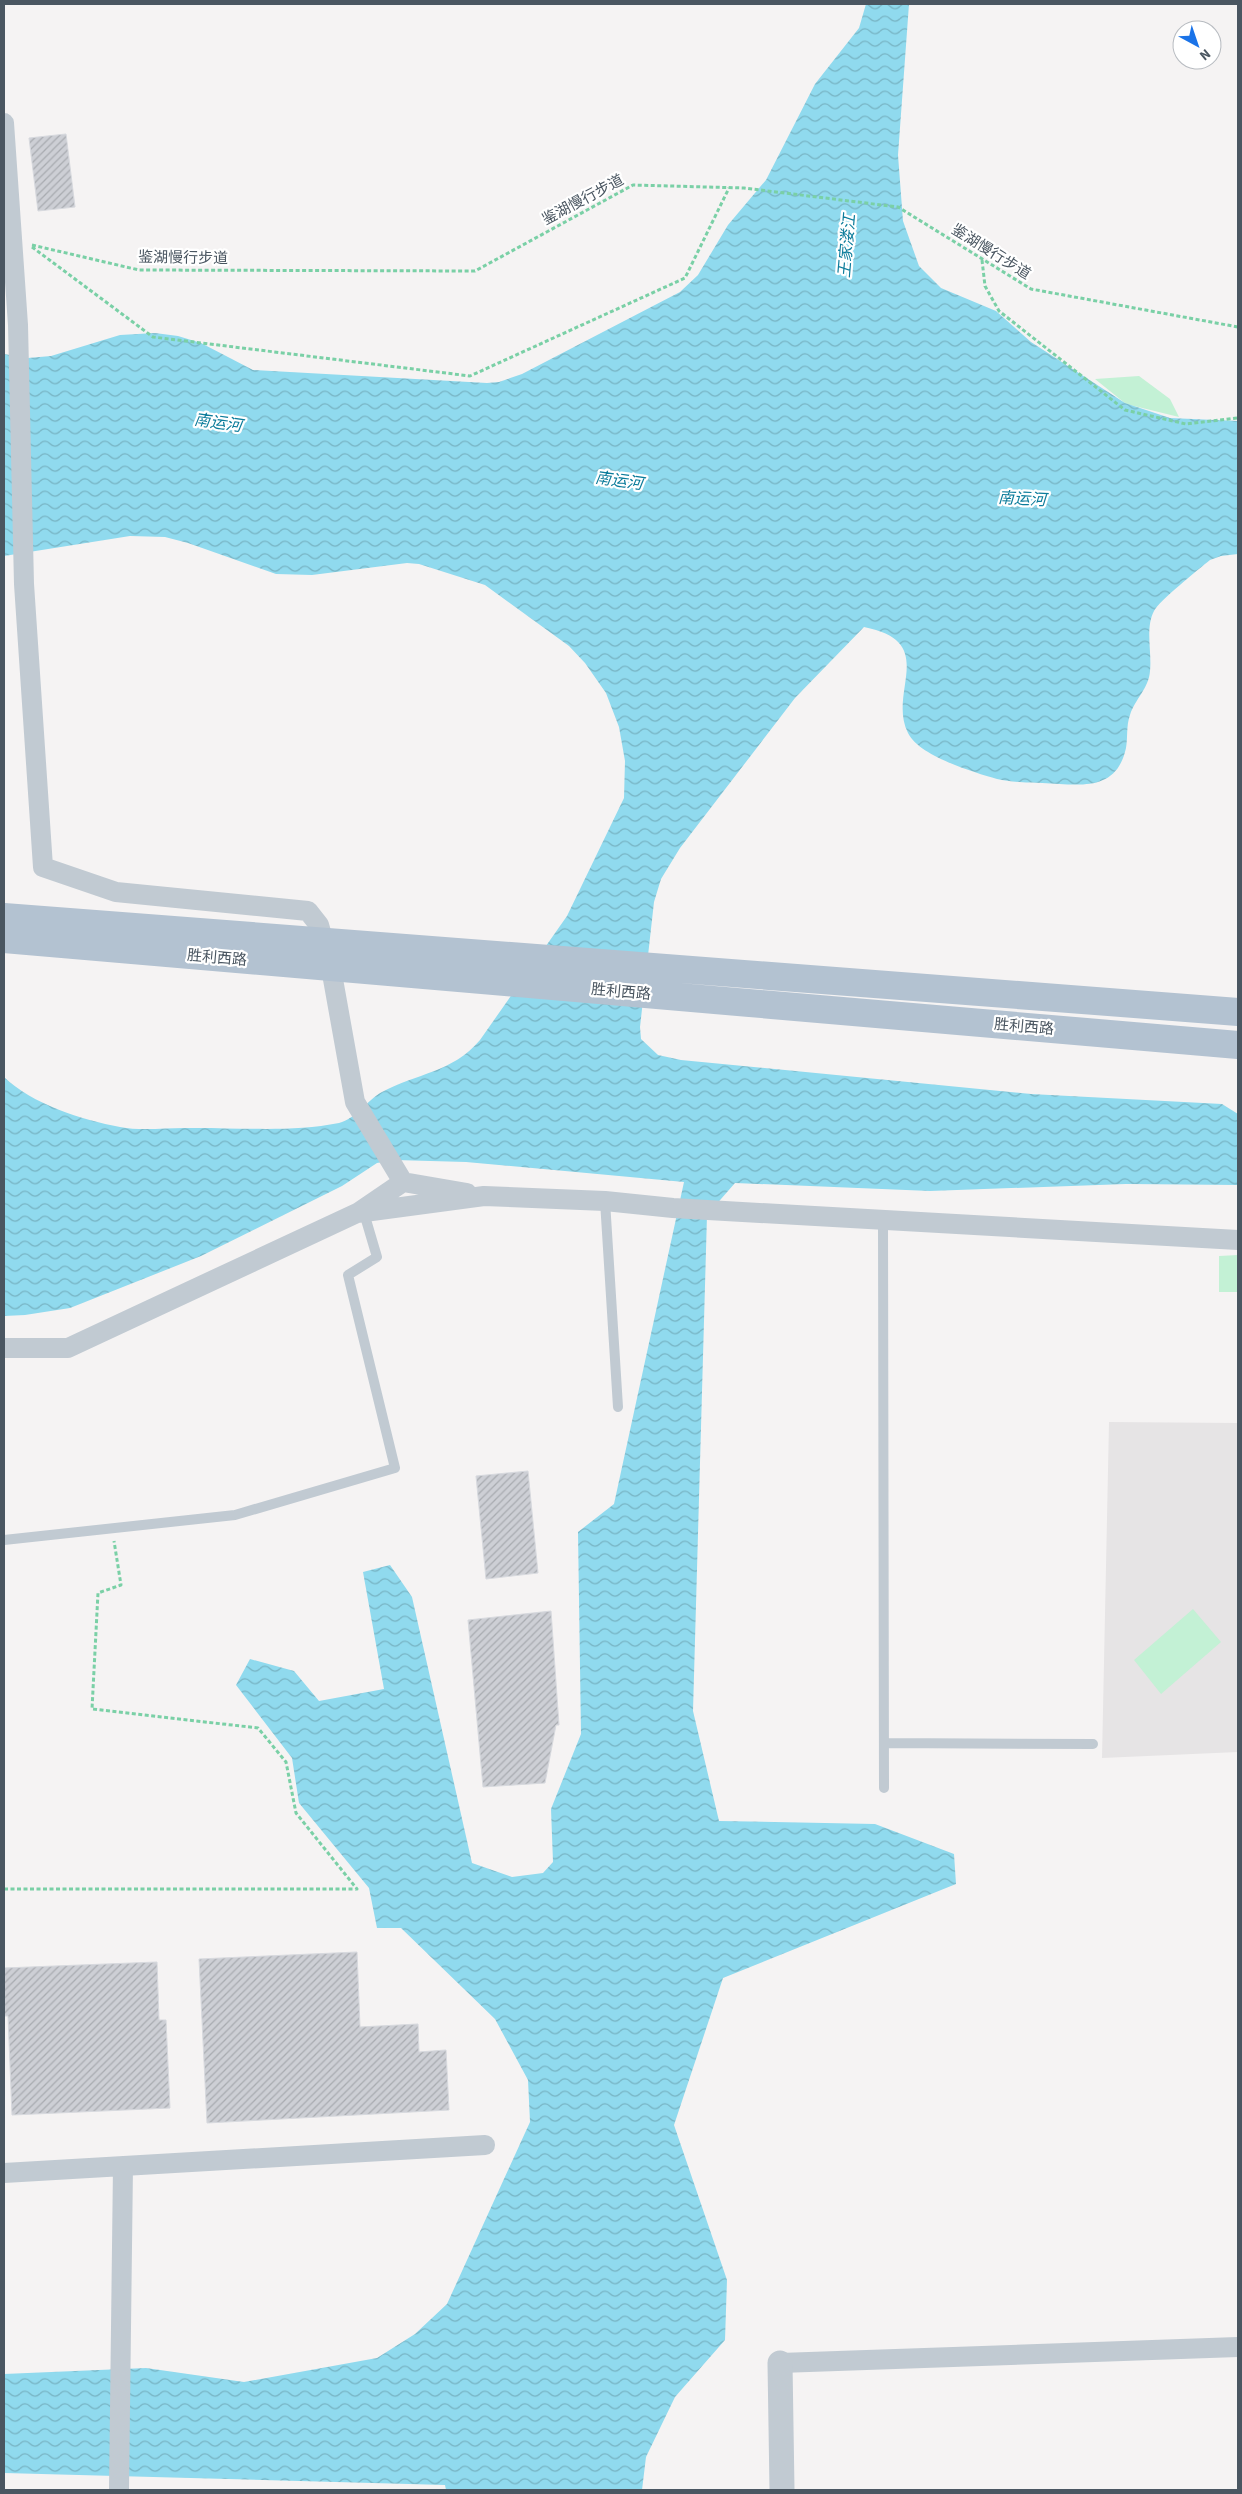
<svg xmlns="http://www.w3.org/2000/svg" width="1242" height="2494" font-family="'Source Sans 3','Noto Sans SC',sans-serif">
	<style>
		.education { fill: #e6e4e5 }
		.park { fill: #c3f1d5 }
		.water { fill: url(#water-waves) }
		.building { fill: url(#building-hatch); stroke: #d7d9de }
		.lines { fill: none; stroke-linecap: round; stroke-linejoin: round }
		.path { stroke: #7ad0a6; stroke-width: 3; stroke-dasharray: 4 2.5; stroke-linecap: butt }
		.service { stroke: #c1cad2; stroke-width: 10 }
		.minor { stroke: #c1cad2; stroke-width: 20 }
		.tertiary { stroke: #c1cad2; stroke-width: 25 }
		.primary { stroke: #b3c2d1; stroke-width: 28 }
		.labels { text-anchor: middle; dominant-baseline: central; stroke-width: 4.5; stroke-linejoin: round; paint-order: stroke }
		.street-label { font-size: 15px; fill: #4a5661; stroke: #fff }
		.water-label { font-size: 16px; font-style: italic; fill: #0c7c9b; stroke: #fff }
	</style>
	<defs>
		<pattern id="water-waves" width="16" height="10" patternUnits="userSpaceOnUse" patternTransform="scale(1.25)"><rect width="16" height="10" fill="#90daee"/><path d="M0 5q4-4 8 0t8 0" fill="none" stroke="#78b4c4"/></pattern>
		<pattern id="building-hatch" width="6" height="6" patternUnits="userSpaceOnUse" patternTransform="scale(1.25)"><rect width="6" height="6" fill="#cdcfd5"/><path d="M-1 1l2-2M0 6l6-6M5 7l2-2" fill="none" stroke="#a8abb0"/></pattern>
	</defs>
	<rect width="100%" height="100%" fill="#f5f3f3"/>
	<path class="education" d="M1109 1422 1238 1423V1752L1102 1758Z"/>
	<path class="park" d="M1139 376 1170 399 1179 417 1126 404 1095 379Z
		M1238 1255V1292H1219V1256Z
		M1193 1609 1221 1642 1161 1694 1134 1660Z"/>
	<path class="water" d="M866 4H909L898 155 903 221 919 266 941 288 996 311 1031 342 1125 403 1170 418 1238 421V554L1221 556 1210 560C1199 569 1159 601 1154 611 1145 628 1152 652 1150 671 1149 688 1135 699 1130 715 1126 726 1128 737 1126 748 1116 794 1077 784 1042 783 1028 783 1011 782 997 779 973 772 919 756 908 733 887 692 940 642 864 627L795 698 680 848 661 879 654 902 640 1027 641 1039 658 1055 681 1060 1031 1094 1222 1104 1238 1114V1185L1126 1184 930 1191 735 1183 707 1215 693 1711 719 1821 875 1824 954 1854 956 1884 723 1978 674 2125 727 2280 725 2340 675 2397 646 2457 642 2490H446L445 2485 4 2473V2374L146 2368 244 2382 377 2358 415 2334 447 2304 530 2122 528 2080 495 2019 401 1928H377L369 1888 299 1803 292 1758 236 1685 250 1659 294 1671 319 1701 384 1689 363 1572 390 1565 412 1597 472 1863 512 1877 543 1873 553 1862 551 1809 581 1734 578 1532 614 1504 684 1182 466 1162 395 1160 377 1163 342 1186 201 1256 70 1308 25 1315 4 1316V1077C32 1104 82 1120 120 1127 140 1131 164 1128 184 1128 235 1127 289 1133 339 1123 356 1119 367 1100 382 1092 417 1073 452 1073 480 1040L567 916 624 798 625 761 619 727 606 693 585 663 569 646 485 585 419 564 407 563 312 575 276 574 188 543 165 537 130 536 4 556V354L28 358 51 356 120 335 155 333 178 336 201 343 253 370 487 383 499 382 522 374 680 292 698 275 728 225 766 180 815 84 859 28Z"/>
	<path class="building" d="M66 134 75 207 38 211 29 138Z
		M528 1471 538 1573 486 1579 476 1476Z
		M551 1611 559 1725H556L545 1783 483 1787 468 1620Z
		M357 1952 360 2027 418 2024 419 2052 446 2050 449 2110 207 2123 199 1959Z
		M157 1962 159 2020H166L170 2108 12 2115 8 2016H4V1968Z"/>
	<g class="lines">
		<path class="path" d="M32 245 139 270 475 271 633 185 744 188 898 207 1031 289 1238 327
			M32 247 153 337 470 376 685 278 729 188
			M982 260 985 286 999 311 1125 410 1186 424 1238 418
			M4 1889H357L296 1813 286 1762 258 1728 92 1709 98 1593 121 1585 114 1541"/>
		<path class="service" d="M605 1201 618 1407
			M883 1220 884 1788
			M4 1540 235 1515 395 1468 348 1275 377 1257 364 1213
			M884 1743 1093 1744"/>
		<path class="minor" d="M4 123 18 325 24 584 43 867 116 892 308 911 319 925 331 968 355 1102 403 1182
			M359 1212 403 1182 467 1193
			M4 1348H68L357 1213 484 1196 605 1201 673 1208 1238 1240
			M4 2173 485 2145
			M780 2363 1238 2347
			M119 2490 123 2166"/>
		<path class="tertiary" d="M780 2363 782 2490"/>
		<path class="primary" d="M4 917 1238 1012
			M4 939 1238 1045"/>
	</g>
	<g class="labels">
		<g class="street-label">
			<text transform="translate(583 200) rotate(-28)">鉴湖慢行步道</text>
			<text transform="translate(991 252) rotate(32)">鉴湖慢行步道</text>
			<text transform="translate(183 258) rotate(1)">鉴湖慢行步道</text>
			<text transform="translate(217 958) rotate(5)">胜利西路</text>
			<text transform="translate(621 992) rotate(5)">胜利西路</text>
			<text transform="translate(1024 1027) rotate(5)">胜利西路</text>
		</g>
		<g class="water-label">
			<text transform="translate(847 246) rotate(-85)">王家溇江</text>
			<text transform="translate(218 423) rotate(8)">南运河</text>
			<text transform="translate(619 481) rotate(8)">南运河</text>
			<text transform="translate(1022 499) rotate(3)">南运河</text>
		</g>
	</g>
	<rect width="1242" height="2494" fill="none" stroke="#4a5661" stroke-width="10"/>
	<g transform="translate(1197 45) rotate(140)"><circle r="24" fill="#ffffff" stroke="#b7bbc0"/>
	<path d="M0-4L9 19L0 12L-9 19Z" fill="#1a73e8"/>
	<text y="-8" font-size="14" font-weight="bold" text-anchor="middle" fill="#4a5661">N</text>
	</g>
</svg>
